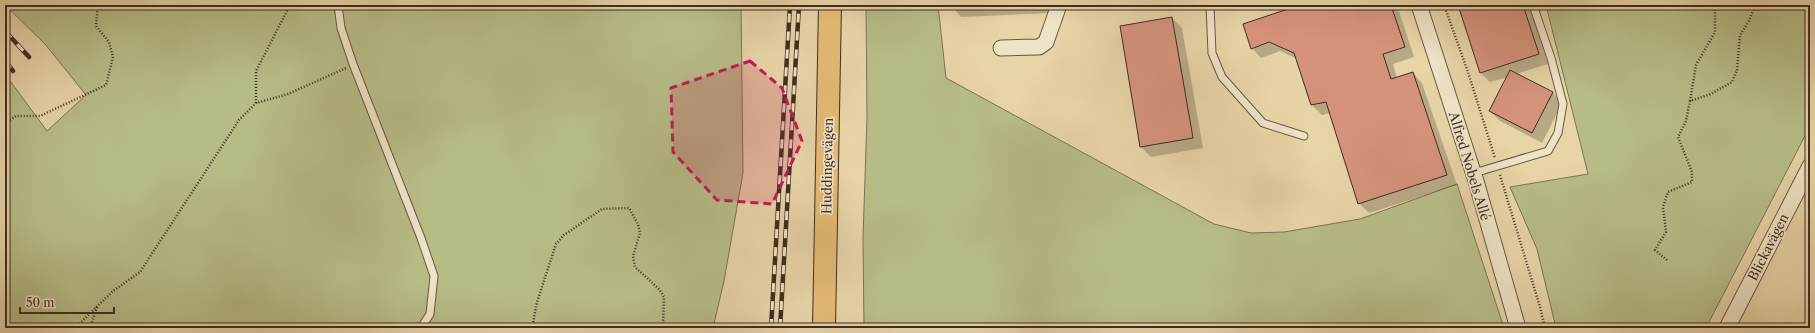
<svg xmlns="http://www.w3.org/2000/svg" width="1815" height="333" font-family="'Libre Caslon Text',serif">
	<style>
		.green { fill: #b7bc87; stroke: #7b7454 }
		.shadow { fill: #0003 }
		.building { fill: #d5937c; stroke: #3f2d21 }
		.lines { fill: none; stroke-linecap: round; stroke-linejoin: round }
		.lane-casing { stroke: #695742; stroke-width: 9 }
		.street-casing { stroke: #695742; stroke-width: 17 }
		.primary-casing { stroke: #3f2d21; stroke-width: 24 }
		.path { stroke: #3f2d21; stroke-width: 2.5; stroke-dasharray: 1 2; stroke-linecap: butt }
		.lane { stroke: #efe3c6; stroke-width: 7 }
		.street { stroke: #efe3c6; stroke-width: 15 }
		.primary { stroke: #e4ba74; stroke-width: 22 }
		.rail-casing { stroke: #3f2d21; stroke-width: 4.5 }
		.rail { stroke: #efe3c6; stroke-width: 3; stroke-dasharray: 9; stroke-linecap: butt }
		.marked { fill: #c2185b; fill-opacity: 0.2; stroke: #c2185b; stroke-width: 3; stroke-dasharray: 8 5; stroke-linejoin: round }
		.labels { text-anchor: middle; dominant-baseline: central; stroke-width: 3.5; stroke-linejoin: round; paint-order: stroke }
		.street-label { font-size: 13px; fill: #3f2d21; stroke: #efe3c6 }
	</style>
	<rect width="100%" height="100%" fill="#e7d4a7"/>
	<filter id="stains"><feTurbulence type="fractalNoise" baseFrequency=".005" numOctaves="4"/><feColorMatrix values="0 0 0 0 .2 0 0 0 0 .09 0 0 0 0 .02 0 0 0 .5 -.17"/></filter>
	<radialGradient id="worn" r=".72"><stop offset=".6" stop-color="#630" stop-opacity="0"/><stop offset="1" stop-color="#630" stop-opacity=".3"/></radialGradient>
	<path class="green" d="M5 5H741L743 173 724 281 713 328H5V74L47 131 86 95 45 44Z
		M866 5H938L946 78 1214 224 1251 233 1284 232 1360 219 1457 184 1504 328H864L863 238 867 117Z
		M1546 5H1810V126L1706 328H1556L1537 249 1510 187 1588 174Z"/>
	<path class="shadow" d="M951 5H1051V13L961 17Z
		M1255 5H1280L1261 11Z
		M1303 5H1397L1414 57 1393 64 1397 78 1413 73 1422 83 1457 185 1369 213 1359 203 1330 113 1322 115 1312 105 1297 59 1280 51 1261 58 1252 48Z
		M1459 5H1529L1548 64 1516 74 1553 93 1562 103 1542 143 1500 121 1490 111 1508 77 1490 82 1480 72Z
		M1172 18 1182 28 1203 148 1151 157 1141 147 1121 27Z
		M1789 322 1800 328H1786Z
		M1804 322 1810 326V328H1801Z"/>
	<path class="building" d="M1286 5H1391L1405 47 1383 54 1391 79 1413 72 1447 175 1358 204 1326 102 1311 105 1294 53 1269 42 1251 49 1243 24 1288 9Z
		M1458 5H1523L1539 54 1480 73Z
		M1172 17 1193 138 1140 147 1120 26Z
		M1510 70 1553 92 1532 133 1489 111Z"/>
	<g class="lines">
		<g class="lane-casing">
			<path id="lane" d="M338 5 341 28 353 64 421 238 434 276 430 314 421 328
				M1210 5 1212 53 1222 77 1263 123 1304 136
				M1474 173 1548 151 1558 133 1563 104 1551 58 1533 5"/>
		</g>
		<g class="street-casing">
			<path id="street" d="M1419 5 1476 181 1518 328
				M1001 48 1039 47 1046 42 1059 5
				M1727 328 1810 166"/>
		</g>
		<g class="primary-casing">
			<path id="primary" d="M824 328 830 5"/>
		</g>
		<path class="path" d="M1444 5 1468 72 1495 158
			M1690 101 1696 65 1715 32V5
			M256 103V71L290 5
			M5 131 10 120 16 116H40L106 85 113 57 109 42 96 26 98 5
			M1500 175 1540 307 1545 328
			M1667 260 1655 250 1666 232 1663 207 1668 192 1692 182V172L1678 137 1686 121 1690 101 1711 94 1732 82 1737 70 1740 35 1749 21 1755 5
			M75 328 113 291 140 272 239 120 256 103 288 94 346 68
			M90 328 97 307
			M532 328 537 302 556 244 564 235 602 209 629 208 638 224 640 233 633 256 635 267 659 289 664 297 663 325 665 328
			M557 328 561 325 566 328"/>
		<use href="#lane" class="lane"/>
		<use href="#street" class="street"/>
		<use href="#primary" class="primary"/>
		<g class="rail-casing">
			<path id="rail" d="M5 31 29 57
				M5 61 13 71
				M771 328 790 5
				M780 328 799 5"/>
		</g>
		<use href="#rail" class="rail"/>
	</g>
	<path class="marked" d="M750 61 782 88 802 141 772 204 717 200 673 152 671 88Z"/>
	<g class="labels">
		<g class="street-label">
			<text transform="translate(827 166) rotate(-89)">Huddingevägen</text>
			<text transform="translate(1470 166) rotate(73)">Alfred Nobels Allé</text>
			<text transform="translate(1768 247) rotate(-63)">Blickavägen</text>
		</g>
	</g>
	<rect width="1815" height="333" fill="none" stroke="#e7d4a7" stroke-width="20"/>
	<rect x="6" y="6" width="1803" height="321" fill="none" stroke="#3f2d21" stroke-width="2"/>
	<rect x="10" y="10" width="1795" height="313" fill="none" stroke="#3f2d21"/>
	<path d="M20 307v6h94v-6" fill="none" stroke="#3f2d21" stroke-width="2"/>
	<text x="26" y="307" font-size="12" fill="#3f2d21" stroke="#efe3c6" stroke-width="3" paint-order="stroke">50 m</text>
	<rect width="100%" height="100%" filter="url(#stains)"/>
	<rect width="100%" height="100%" fill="url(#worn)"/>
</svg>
